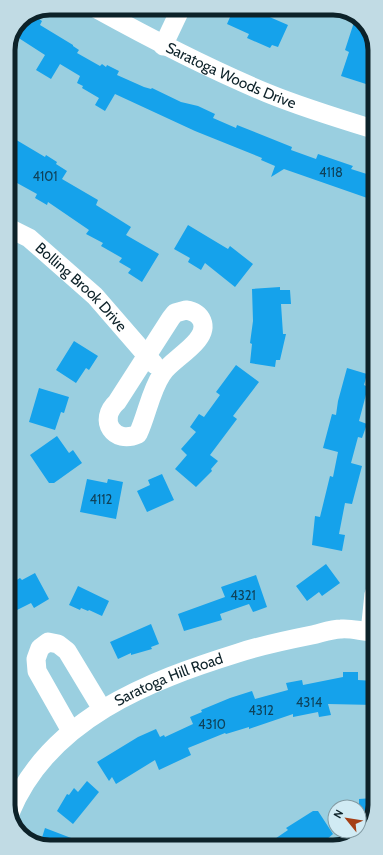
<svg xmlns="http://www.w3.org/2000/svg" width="383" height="855" font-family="Cabin,sans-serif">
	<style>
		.building { fill: #15a2eb }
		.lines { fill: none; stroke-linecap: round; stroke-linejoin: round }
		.minor { stroke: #fff; stroke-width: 19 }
		.labels { text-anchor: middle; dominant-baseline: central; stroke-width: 3; stroke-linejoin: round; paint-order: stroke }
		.number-label { font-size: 13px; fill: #0f425a }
		.street-label { font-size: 15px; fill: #0d2229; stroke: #d1ebf4 }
		.rim { fill: none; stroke: #0d2229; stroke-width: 5 }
	</style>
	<rect width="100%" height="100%" fill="#9acfe0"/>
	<path class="building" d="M234 8H249L288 25 278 47 272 45 270 48 247 38 249 34 227 24Z
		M33 15 42 21 40 25 73 45V46L79 50 77 53 100 66 102 64 106 67 107 65 119 71 117 75 144 87 151 89 152 88 181 102 198 106 215 114 213 118 236 128 237 125 292 147 291 150 316 159 318 154 353 166 351 169 373 176V200L284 169 271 177 275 166 261 160 262 158 195 131 115 94 105 111 95 105 99 98 82 88 83 86 77 83 80 76 60 64 51 79 36 70 45 55 14 35 21 20Z
		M356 16 359 17 373 36V59L366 84 341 76 349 52 345 50Z
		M8 135 45 157 46 155 57 162 56 164 67 171 62 179 98 200 96 205 131 227 126 235 159 254 142 282 128 273 131 269 119 262 122 258 101 246 103 243 86 234 89 230 48 202 47 205 35 198 37 194 8 178Z
		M188 225 228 249 230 246 253 264 235 287 205 263 201 270 188 262 190 258 174 249Z
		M280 287V290H290L291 304H281L283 334H286L280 360H276L275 367 250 363 252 344 250 343 253 321 252 289Z
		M74 341 98 356 89 370 86 368 76 383 56 370Z
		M236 365 259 382 233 416 237 419 210 455 218 461 211 469 212 471 196 487 175 469 187 455 181 449 196 432 190 427 199 414 204 417 220 395 216 392Z
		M347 368 367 374 364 385 368 387 359 421 367 424 362 438 358 437 351 463 362 466 352 504 345 503 339 534 345 535 342 551 312 545 315 516 320 517 330 476 333 477 338 452 323 448 332 414 336 415 338 401Z
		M39 388 69 397 64 413 61 412 55 430 29 422Z
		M57 436 69 453 73 450 82 463 54 483H49L30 455Z
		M162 474 174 500 147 512 137 491 150 485 148 480Z
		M87 479 107 483 108 479 123 482 116 519 80 512Z
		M326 564 340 583 322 596 319 592 307 601 296 586Z
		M35 573 49 599 34 608 31 603 13 612 10 606V584L20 578 22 580Z
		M256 575 267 607 253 612 249 604 220 614 222 620 184 631 178 614 225 597 221 587Z
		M78 586 109 601 102 616 89 610 88 611 81 608 80 610 69 605Z
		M151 624 159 644 151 647 152 649 131 655V653L118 659 110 642Z
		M343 672H358V680L375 681V705L328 704 331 715 319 717 318 712 293 717V714L249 729V727L226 734 225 733 188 748 191 755 159 770 155 760 116 784 112 777 109 781 97 762 138 737 156 729 160 737 164 735 165 737 193 724 190 717 202 712 201 710 230 698 252 691 255 699 288 690 286 683 302 680 303 685 343 677Z
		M87 781 99 792 73 824 57 811 67 794 69 795 74 788 78 792Z
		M373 798V810L369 822H359V799Z
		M313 811H318L333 834 326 840 318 845H266L288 830 286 828Z
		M45 828 92 846V847H47L40 844Z"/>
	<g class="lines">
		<g class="minor">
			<path id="s1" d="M95 8C151 39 207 68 267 93 301 107 337 118 373 129"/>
			<path d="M163 46 181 8"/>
			<path id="s2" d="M9 228 29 238 95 296 154 364"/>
			<path d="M186 310C193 311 199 314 202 321 210 341 171 359 162 374 150 392 147 415 138 434 114 445 97 420 117 402L171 318 175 313Z"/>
			<path d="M370 632 374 594"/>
			<path d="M71 731 37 671 36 659 40 648 48 642 58 644 67 651 102 709"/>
			<path id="s3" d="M10 813C49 719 148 681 238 653 262 645 287 640 312 635 321 633 332 629 341 629 352 628 363 632 374 632"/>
		</g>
	</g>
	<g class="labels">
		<g class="number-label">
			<text x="331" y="172">4118</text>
			<text x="45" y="176">4101</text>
			<text x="101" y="499">4112</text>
			<text x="243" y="595">4321</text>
			<text x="309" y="702">4314</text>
			<text x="261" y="710">4312</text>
			<text x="212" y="724">4310</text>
		</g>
		<g class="street-label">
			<text stroke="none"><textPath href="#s1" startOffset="152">Saratoga Woods Drive</textPath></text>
			<text stroke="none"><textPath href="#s2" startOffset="94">Bolling Brook Drive</textPath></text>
			<text stroke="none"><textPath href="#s3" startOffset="214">Saratoga Hill Road</textPath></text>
		</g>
	</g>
	<path d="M0 0H383V855H0ZM50 15H333A35 35 0 0 1 368 50V805A35 35 0 0 1 333 840H50A35 35 0 0 1 15 805V50A35 35 0 0 1 50 15Z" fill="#c1dbe4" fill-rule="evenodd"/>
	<path class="rim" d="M50 15H333A35 35 0 0 1 368 50V805A35 35 0 0 1 333 840H50A35 35 0 0 1 15 805V50A35 35 0 0 1 50 15Z"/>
	<g transform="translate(347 819) rotate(300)"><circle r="19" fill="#d1ebf4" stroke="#839ba3"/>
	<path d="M0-3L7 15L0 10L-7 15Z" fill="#a53f16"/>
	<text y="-6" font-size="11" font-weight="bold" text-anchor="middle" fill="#0d2229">N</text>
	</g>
</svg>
